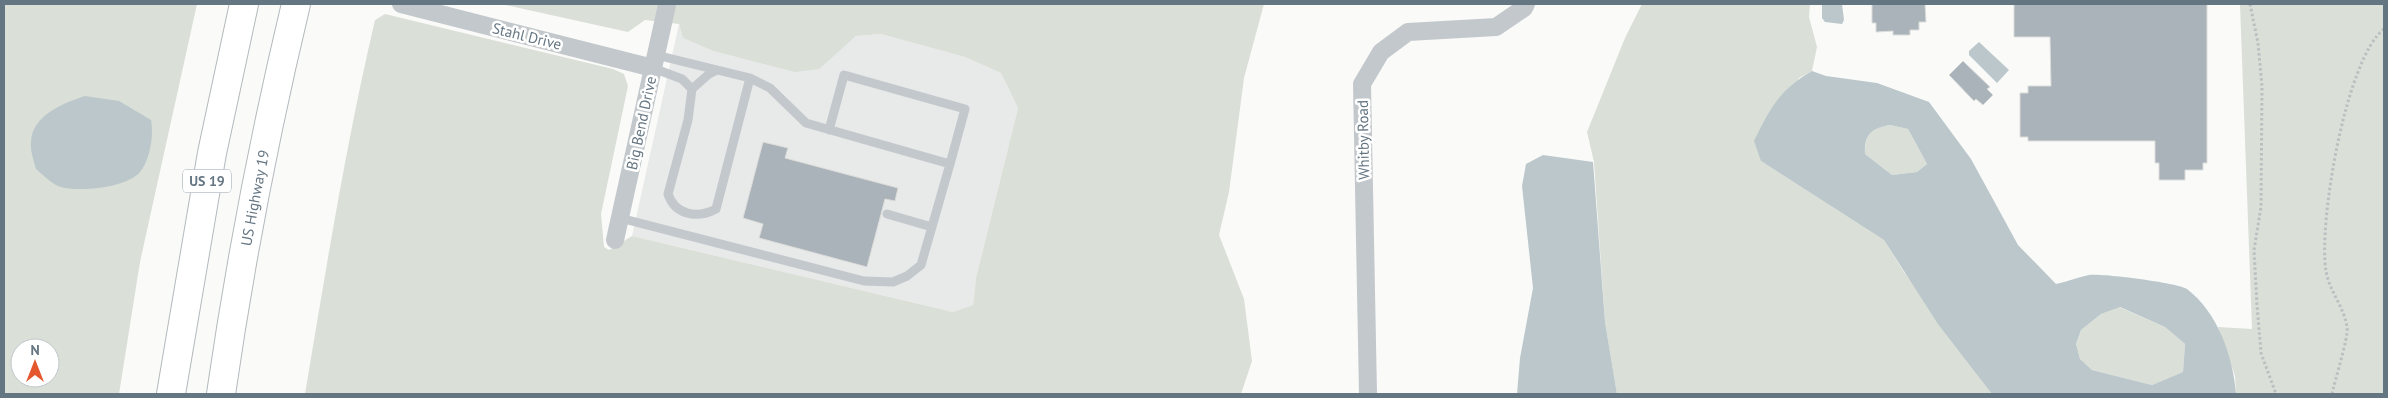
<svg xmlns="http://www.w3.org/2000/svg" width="2388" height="398" font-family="'PT Sans',sans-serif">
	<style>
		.built { fill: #e8e9e9 }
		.green { fill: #dadfd7; fill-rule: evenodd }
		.water { fill: #bbc7cb; fill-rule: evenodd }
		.building { fill: #aab3b9; stroke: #dcdcda }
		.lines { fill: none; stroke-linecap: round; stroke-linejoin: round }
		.highway-casing { stroke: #b4b9bd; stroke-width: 30 }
		.path { stroke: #bbbfc2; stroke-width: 3; stroke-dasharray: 2.5 2.5; stroke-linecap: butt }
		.lane { stroke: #c3c8cc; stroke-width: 9 }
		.street { stroke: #c3c8cc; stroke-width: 18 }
		.highway { stroke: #fff; stroke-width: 28 }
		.labels { text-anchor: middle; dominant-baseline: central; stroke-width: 5; stroke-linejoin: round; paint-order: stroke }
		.shield { fill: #fff; stroke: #939fa8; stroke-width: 1 }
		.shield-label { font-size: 14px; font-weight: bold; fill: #657683 }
		.street-label { font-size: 15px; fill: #657683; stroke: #fff }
	</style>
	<rect width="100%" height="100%" fill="#fafaf8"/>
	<path class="built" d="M679 24 683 38 713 51 794 72 840 49 856 36 881 34 965 57 1001 73 1018 108 976 278 973 305 953 312 632 236Z"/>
	<path class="green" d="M4 4H197L140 262 119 394H4ZM20 348H50V378H20Z
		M501 4H1264L1244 78 1229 192 1219 235 1244 299 1252 361 1241 394H305C326 269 346 144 375 20L385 14 613 69 624 74 628 86 601 214 604 247 609 250 632 236 953 312 973 305 976 278 1018 108 1001 73 965 57 881 34 856 36 819 69 794 72 713 51 683 38 679 24 645 20 628 32Z
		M1642 4H1810L1809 17 1817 47 1812 71 1799 78 1761 161 1884 240 1904 272 1992 394H1617L1605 322 1594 162 1587 132 1625 38Z
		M2240 4H2384V394H2236L2235 376 2218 327 2252 329Z
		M1890 125 1908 129 1927 164 1917 172 1892 175 1865 154C1865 134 1871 128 1890 125Z
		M2119 307 2165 327 2185 344 2183 372 2152 385 2092 370 2080 359 2076 344 2081 330 2101 314Z"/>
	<path class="water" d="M1822 4H1842L1844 20 1842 24 1825 22 1822 18Z
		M1979 42 2009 70 1997 83 1969 55V51Z
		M1812 71 1826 76 1877 83 1929 102 1971 159 2018 245 2056 284C2067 282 2078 277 2089 275 2101 273 2179 283 2187 289 2218 313 2233 356 2236 394H1992L1938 324 1884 240 1761 161 1754 141C1770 109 1779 90 1812 71ZM1890 125 1908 129 1927 164 1917 172 1892 175 1865 154C1864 134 1872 128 1890 125ZM2120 307 2165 327 2185 344 2183 372 2152 385 2092 370 2080 359 2076 344 2081 330 2101 314Z
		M85 96 119 101 151 120C154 135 150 160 140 172 126 188 80 192 61 187 53 185 43 175 36 169 34 161 30 150 31 142 32 115 64 103 85 96Z
		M1543 155 1593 162 1605 322 1617 394H1517L1520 358 1533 288 1522 186 1526 164Z"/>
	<path class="building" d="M1872 4H1925L1926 22H1919V30H1910V35H1893V31L1876 32V23H1872Z
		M2014 4H2207V163H2203V170H2185V180H2159V163H2155V141H2028V137H2020V93H2028V86H2051L2050 37H2014Z
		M1963 61 1990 87 1987 89 1993 95 1983 105 1976 99 1974 101 1949 75Z
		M763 142 788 148 785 158 898 188 895 201 885 199 867 267 759 238 763 224 743 218Z"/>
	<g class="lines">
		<g class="highway-casing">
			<g id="highway">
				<path d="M171 394 212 153 244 4"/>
				<path id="s1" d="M221 394C240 263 265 133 296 4"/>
			</g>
		</g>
		<path class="path" d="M2250 4 2258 43 2262 86 2261 207 2254 250 2257 305 2261 353 2276 394
			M2332 394C2334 383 2349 336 2347 328 2345 308 2329 291 2326 271 2318 224 2346 58 2384 29"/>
		<path class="lane" d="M653 68 682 79 692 89 688 120 668 194C675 215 697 219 716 209L750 78
			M692 89 709 74 717 70
			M829 130 844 75 965 109 950 164
			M887 214 932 227
			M620 218 864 281 893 282 907 276 921 265 950 164 806 123 770 88 750 78 656 55"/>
		<path class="street" d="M401 4 653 68
			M615 240 667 5
			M1368 394 1362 84 1381 52 1408 32 1496 27 1524 8 1526 4"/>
		<use href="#highway" class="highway"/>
	</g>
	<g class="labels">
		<rect class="shield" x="183" y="169.5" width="48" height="23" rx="4"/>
		<g class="shield-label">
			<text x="207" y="181">US 19</text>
		</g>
		<g class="street-label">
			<text transform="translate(527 36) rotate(14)">Stahl Drive</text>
			<text transform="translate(641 123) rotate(-78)">Big Bend Drive</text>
			<text transform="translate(1363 140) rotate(-91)">Whitby Road</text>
			<text stroke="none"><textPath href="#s1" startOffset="199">US Highway 19</textPath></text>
		</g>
	</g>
	<rect width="2388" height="398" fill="none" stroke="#657683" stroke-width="10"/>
	<g transform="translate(35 363)"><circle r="24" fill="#ffffff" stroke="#c1c8cd"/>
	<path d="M0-4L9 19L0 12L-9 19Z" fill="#e4572e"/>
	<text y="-8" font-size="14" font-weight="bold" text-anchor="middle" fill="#657683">N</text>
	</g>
</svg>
